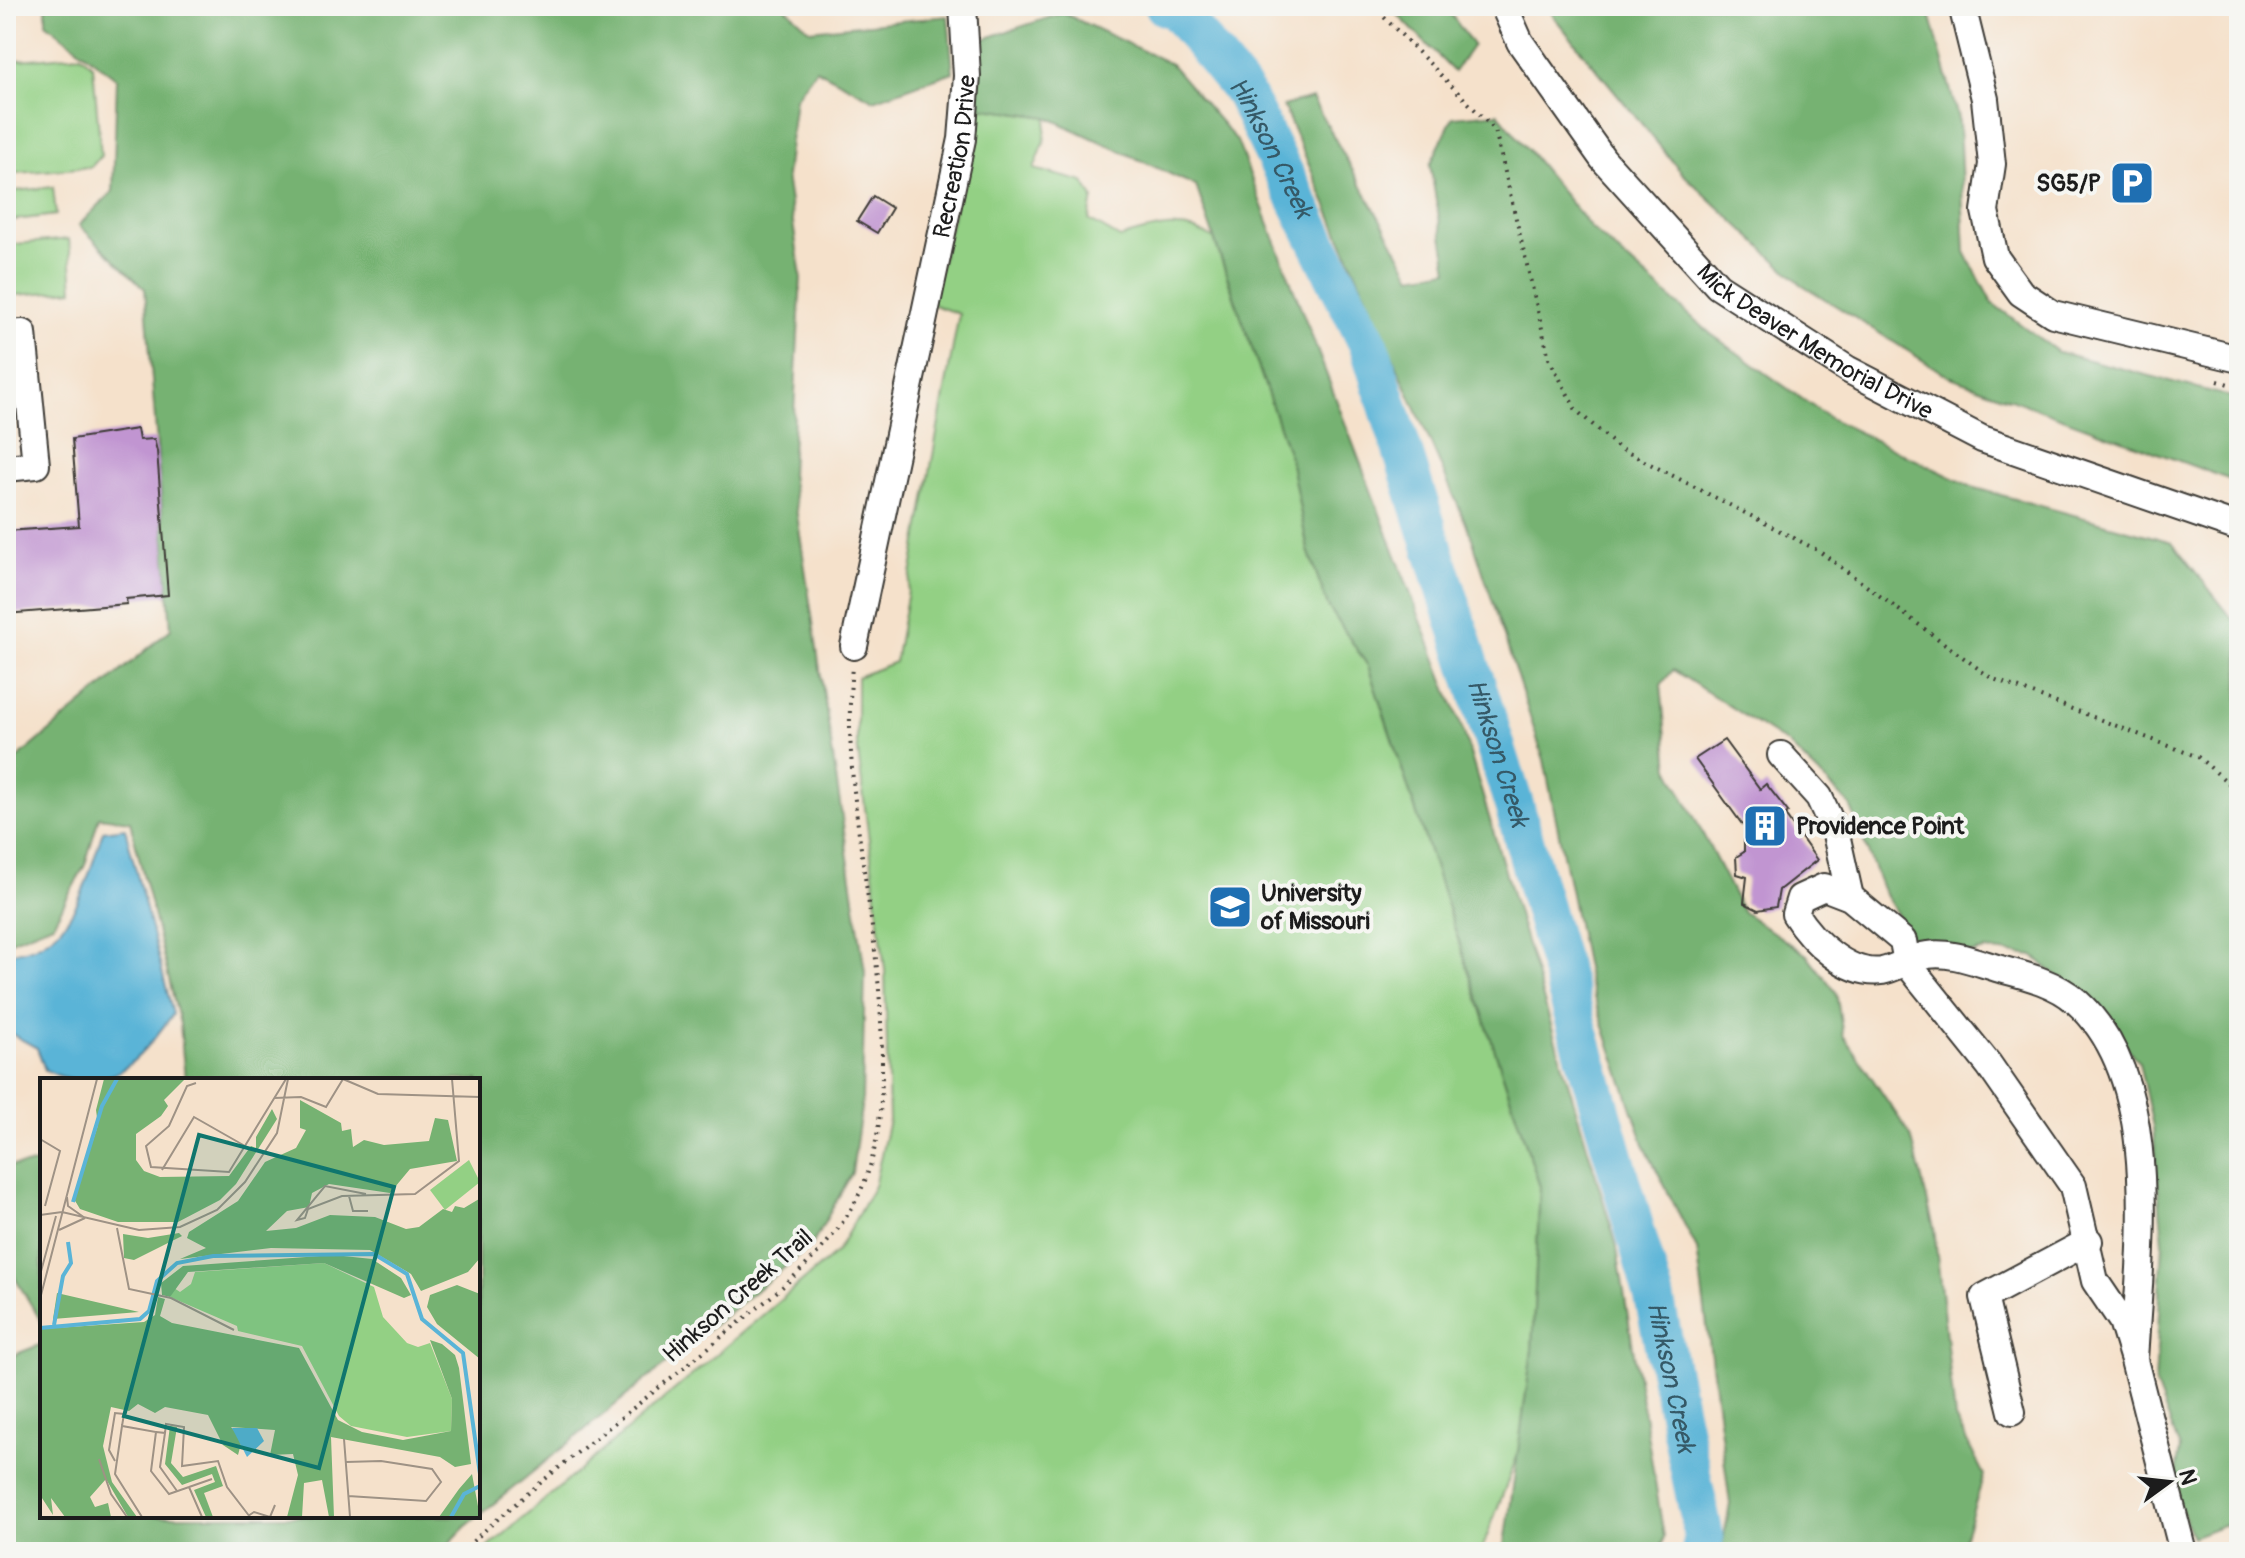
<svg xmlns="http://www.w3.org/2000/svg" width="2245" height="1558" font-family="Pangolin,sans-serif">
  <style>
    .green { fill: #93d084; stroke: #587650; stroke-width: 2 }
    .forest { fill: #76b272; stroke: #496747; stroke-width: 2 }
    .water { fill: #5ab4d7; stroke: #3b687a; stroke-width: 2 }
    .lines { fill: none; stroke-linecap: round; stroke-linejoin: round }
    .river { stroke: #5ab4d7; stroke-width: 40 }
    .building { fill: #c195d1 }
    .minor-casing { stroke: #3d3a36; stroke-width: 30 }
    .path { stroke: #3d3a36; stroke-width: 4; stroke-dasharray: 2 6; stroke-linecap: butt }
    .minor { stroke: #fff; stroke-width: 26 }
    .labels { text-anchor: middle; dominant-baseline: central; stroke-width: 8; stroke-linejoin: round; paint-order: stroke }
    .street-label { font-size: 24px; fill: #1c1c1c; stroke: #f6f6f2 }
    .poi-label { font-size: 24px; font-weight: bold; fill: #1c1c1c; stroke: #f6f6f2; text-anchor: start }
    .water-label { font-size: 26px; font-style: italic; fill: #355967; stroke: #f6f6f2 }
    .inset-river { fill: none; stroke: #5ab4d7; stroke-width: 4 }
    .inset-road { fill: none; stroke: #9e9285; stroke-width: 2 }
    .view { fill: #0f766e; fill-opacity: 0.15; stroke: #0f766e; stroke-width: 4 }
    .inset-edge { fill: none; stroke: #1c1c1c; stroke-width: 4 }
  </style>
  <rect width="100%" height="100%" fill="#f6f6f2"/>
  <filter id="ink" filterUnits="userSpaceOnUse"><feTurbulence type="fractalNoise" baseFrequency=".0125" numOctaves="2"/><feDisplacementMap in="SourceGraphic" scale="16" xChannelSelector="R" yChannelSelector="G"/><feConvolveMatrix kernelMatrix="1 2 1 2 8 2 1 2 1" color-interpolation-filters="sRGB"/></filter>
  <filter id="wash" filterUnits="userSpaceOnUse"><feTurbulence type="fractalNoise" baseFrequency=".006" numOctaves="4" result="noise"/><feDisplacementMap in="SourceGraphic" scale="32" xChannelSelector="R" yChannelSelector="G"/><feGaussianBlur stdDeviation="1.8" result="paint"/><feColorMatrix in="noise" values="0 0 0 0 0 0 0 0 0 0 0 0 0 0 0 0 0 1.4 0 .05"/><feComposite in="paint" operator="in"/></filter>
  <g filter="url(#wash)">
    <rect width="100%" height="100%" fill="#f5e1cb"/>
    <path class="green" d="M81 55 93 66 101 156 91 167 6 174V61Z
      M979 107 1047 117 1044 143 1034 169 1084 182 1093 198 1089 220 1120 238C1153 228 1184 218 1214 239L1290 458 1308 550 1328 606 1368 666 1540 1187 1532 1350 1518 1454 1481 1552H483L837 1252 874 1186 889 1120 885 970 857 743V677L895 662 959 314 931 304Z
      M53 187 56 215 6 221V192Z
      M69 239 73 290 6 296V245Z"/>
    <path class="forest" d="M46 6H784L810 30 948 16 953 72 874 100 816 69 795 98 786 176 801 276 791 474 865 972 862 1101 852 1173 812 1245 465 1527 441 1552H6V1358L42 1344V1516H478V1080H185L180 1024 130 821 99 817 85 865 53 924 6 943V768L171 629 145 289 79 225 113 191 117 79 46 23Z
      M1389 6H1445L1473 45 1454 72Z
      M1549 6H1928L1959 122 1965 252 1992 303 2058 352 2239 399V483L1948 376 1801 284 1682 173 1553 16Z
      M1063 13 1171 64 1237 141 1464 733 1616 1243 1664 1537 1660 1552H1504L1532 1350 1540 1187 1368 666 1328 606 1308 550 1290 458 1196 186 1047 117 979 107 974 42Z
      M1312 98 1412 276 1448 270 1430 165 1453 117 1498 113 1591 228 1711 334 1829 418 1972 487 2172 542 2239 627V1540L2226 1524 2192 1537 2173 1490 2180 1449 2155 1383 2163 1242 2153 1127 2139 1063 2094 1006 2033 956 1985 950 1927 964 1882 889 1850 805 1788 744 1673 670 1661 685 1669 768 1743 912 1807 955 1836 992 1843 1035 1911 1136 1934 1228 1955 1418 1984 1475 1960 1552H1721L1730 1504 1697 1249 1645 1147 1589 983 1544 760 1471 535 1283 106Z
      M15 366 19 418 6 419V367Z
      M42 1164V1323L9 1268 6 1166Z"/>
    <path class="water" d="M125 828 173 1014C137 1062 109 1100 45 1070L37 1048 6 1031V953C74 949 85 884 103 831Z"/>
    <g class="lines">
      <path class="river" id="s1" d="M1165 6 1176 10 1244 93 1369 345 1514 805 1654 1297 1704 1537 1701 1552"/>
    </g>
    <g id="blocks">
      <path class="building" d="M873 196 892 208 877 233 857 221Z
        M137 429 139 440 154 439 157 451 168 595 126 599 127 604 6 614V531L79 526 72 439Z
        M1724 740 1760 789 1766 784 1788 812 1785 815 1817 860 1779 890 1776 907 1758 910 1744 903 1747 877 1737 874 1736 857 1744 852V827L1695 759Z"/>
    </g>
  </g>
  <g filter="url(#ink)">
    <use href="#blocks" fill-opacity="0" stroke="#3d3a36" stroke-width="2"/>
    <g class="lines">
      <g class="minor-casing">
        <g id="minor">
          <path id="s2" d="M1504 6 1520 42 1603 159 1718 286 1847 369 1982 439 2239 528"/>
          <path d="M1962 6 1985 99 1992 164 1985 211 1995 257 2021 293 2053 314 2239 359"/>
          <path d="M6 334 23 333 36 465 6 468"/>
          <path id="s3" d="M854 646 962 139 967 76 963 6"/>
          <path d="M1781 755 1819 797 1836 834 1850 897"/>
          <path d="M2134 1360C2140 1253 2165 1080 2076 1001 2057 984 2028 976 2004 970 1981 964 1952 951 1928 955 1912 957 1898 968 1882 971 1848 976 1811 940 1795 914L1800 898 1824 887 1850 897 1903 941 1907 963 1989 1065 2073 1186 2095 1281 2122 1321 2134 1360 2183 1552"/>
          <path d="M2012 1412 1984 1297 2089 1241"/>
        </g>
      </g>
      <path class="path" d="M1373 6 1495 130 1549 358 1576 410 1619 448 1819 551 1991 678 2198 757 2239 792
        M2218 381 2239 387
        M461 1552C539 1480 626 1415 708 1348 764 1301 836 1253 864 1183 884 1134 883 1074 881 1022 876 904 841 786 852 667"/>
      <use href="#minor" class="minor"/>
    </g>
  </g>
  <defs>
    <g id="parking-square" transform="scale(2.3)"><rect x="-9" y="-9" width="18" height="18" rx="4" fill="#1f6fb2" stroke="#f6f6f2"/><path d="M-3.5-5.5H1a3.5 3.5 0 0 1 0 7H-1V5.5H-3.5ZM-1-3.4V-.6H.8a1.4 1.4 0 0 0 0-2.8Z" fill="#fff"/></g>
    <g id="building-square" transform="scale(2.3)"><rect x="-9" y="-9" width="18" height="18" rx="4" fill="#1f6fb2" stroke="#f6f6f2"/><path d="M-4-6H4V6H1V3H-1V6H-4ZM-2.5-4.3h1.7v1.8h-1.7ZM.8-4.3h1.7v1.8H.8ZM-2.5-1h1.7V.8h-1.7ZM.8-1h1.7V.8H.8Z" fill="#fff"/></g>
    <g id="university-square" transform="scale(2.3)"><rect x="-9" y="-9" width="18" height="18" rx="4" fill="#1f6fb2" stroke="#f6f6f2"/><path d="M0-5L7-2L0 1L-7-2ZM-4 1L0 2.5L4 1V4Q0 6-4 4Z" fill="#fff"/></g>
  </defs>
  <g fill-rule="evenodd">
    <use href="#parking-square" x="2132" y="183"/>
    <use href="#building-square" x="1765" y="826"/>
    <use href="#university-square" x="1230" y="907"/>
  </g>
  <g class="labels">
    <g class="street-label">
      <text stroke="none"><textPath href="#s3" startOffset="500">Recreation Drive</textPath></text>
      <text stroke="none"><textPath href="#s2" startOffset="466">Mick Deaver Memorial Drive</textPath></text>
      <text transform="translate(738 1296) rotate(-41)">Hinkson Creek Trail</text>
    </g>
    <g class="poi-label">
      <text x="2101" y="183" text-anchor="end">SG5/P</text>
      <text x="1796" y="826">Providence Point</text>
      <text x="1261" y="893">University<tspan x="1261" dy="28">of Missouri</tspan></text>
    </g>
    <g class="water-label">
      <text stroke="none"><textPath href="#s1" startOffset="180">Hinkson Creek</textPath></text>
      <text stroke="none"><textPath href="#s1" startOffset="828">Hinkson Creek</textPath></text>
      <text stroke="none"><textPath href="#s1" startOffset="1476">Hinkson Creek</textPath></text>
    </g>
  </g>
  <g transform="translate(40 1078)">
    <rect width="440" height="440" fill="#f5e1cb"/>
    <path d="M429 82 440 104 405 132 390 112ZM284 185 334 209 343 239 367 265 378 269 390 265 412 321 411 353 367 359 311 348 299 338 262 268 198 253 197 248 130 219 134 210 140 214 151 206 155 194Z" fill="#93d084"/>
    <path d="M64 1H145L124 22 128 28 121 38 96 56V82L104 93 120 99 189 98 211 68 216 70V59L232 31 237 41 196 106 180 122 138 144H78L40 131 34 121 58 47 56 32ZM260 22 301 45 302 53 311 51 313 69 324 62 344 67 389 63 395 40 408 42 417 83 370 91 350 115 289 106 272 115 269 129 247 133 226 153 256 150 290 137 335 139 366 151 379 149 403 131 412 134 415 128 424 130 439 121 440 180 428 194 381 213 371 196 330 172 231 170 140 181 166 170 147 160 149 154 198 123 225 84 256 70 266 52 260 50ZM139 155 142 158 94 182 84 180 83 156 108 160ZM294 177 332 181 361 200 371 217 364 220 284 185 148 194 130 219 122 217 121 205 143 188ZM417 207 440 216V281L397 246 387 229 390 217ZM17 215 99 234 13 241ZM118 219 125 221 120 238 132 245 259 270 298 342 322 354 363 362 411 353 412 321 390 262 402 266 415 277 419 290 431 386 415 389 400 379 291 359 294 439H289L282 402 264 405 262 439H247L258 397 253 376 230 377 235 352 191 349 202 362 198 377 183 367 168 337 125 329 115 335 98 326 89 333 71 329 63 368 72 404 97 439H88L66 401 50 419 55 429 68 425 71 439H25L11 420 13 437 0 417V251L104 244 115 237ZM130 348 137 349 131 385 143 399 176 388 183 408 164 415 173 439H166L154 412 175 404 172 396 142 407 125 386ZM432 396 440 439H399L419 411Z" fill="#76b272"/>
    <path d="M192 350H217L224 363 207 379Z" fill="#5ab4d7"/>
    <path class="inset-river" d="M33 124 62 28 77 1M14 247 23 198 31 185 28 164M0 250 100 241 109 233 117 203 137 185 173 178 334 176 367 196 382 241 423 275 440 396M411 439 424 416 440 408"/>
    <path class="inset-road" d="M303 1 338 16 440 19M156 5 147 8 129 48 106 68 111 89 189 94 246 1M234 20 261 19 286 29 303 1M0 61 20 73 5 128M122 92 154 39 205 68M326 116 285 108 257 142 265 140 268 131 302 118 375 116 419 83 412 1M309 118 313 133H328M27 119 28 128 45 140M0 137 22 134 99 152 140 149 177 132 205 104 237 55 248 1M77 150 89 211 131 220 194 252M19 152 45 140M0 197 16 138M0 221 57 1M116 354 125 355 120 389 137 413M125 355 126 346 144 349 142 388 178 383 187 409 210 439M304 361 310 439M59 381 71 416 87 439M75 383 69 372 75 335 84 336 82 348M306 384 341 383 392 391 401 404 386 423 308 418M149 409 172 401M208 438 214 434 230 439 235 427M102 439 75 396 82 348 116 354 111 393 129 416 149 409 162 439"/>
    <path class="view" d="M159 57 354 109 279 390 84 338Z"/>
    <rect width="440" height="440" class="inset-edge"/>
  </g>
  <rect width="2245" height="1558" fill="none" stroke="#f6f6f2" stroke-width="32"/>
  <g transform="translate(2169 1482) rotate(75)" stroke="#f6f6f2" stroke-width="6" paint-order="stroke">
  <path d="M0-6L14 30L0 20L-14 30Z" fill="#1c1c1c"/>
  <text y="-12" font-size="22" font-weight="bold" text-anchor="middle" fill="#1c1c1c">N</text>
  </g>
</svg>
